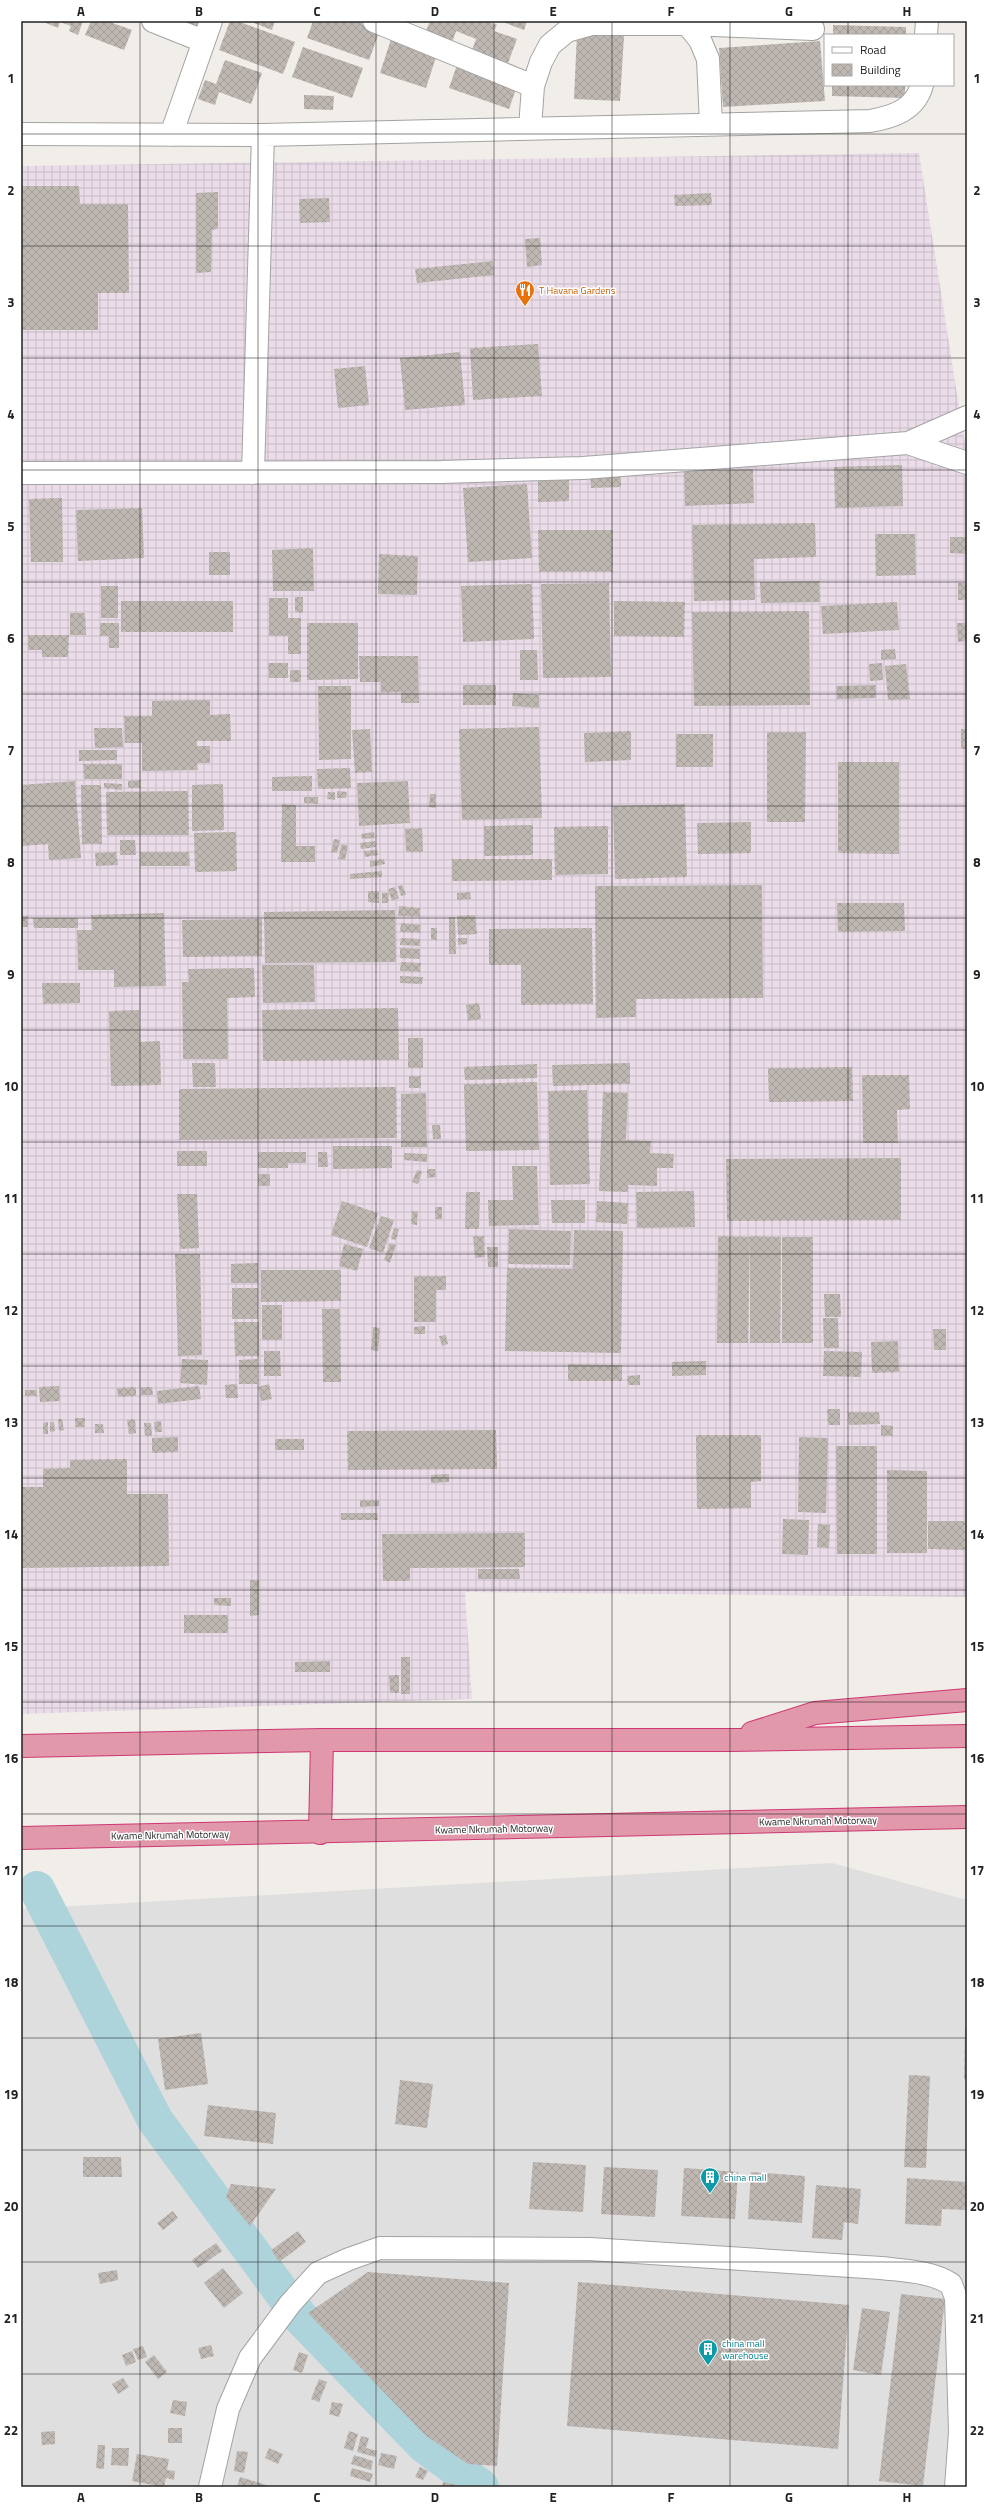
<svg xmlns="http://www.w3.org/2000/svg" width="988" height="2508" font-family="'Titillium Web',sans-serif">
  <style>
    .residential { fill: #e0dfdf }
    .industrial { fill: url(#industrial-grid) }
    .lines { fill: none; stroke-linecap: round; stroke-linejoin: round }
    .river { stroke: #add3db; stroke-width: 36 }
    .building { fill: url(#building-cross-hatch) }
    .street-casing { stroke: #a3a3a3; stroke-width: 24 }
    .highway-casing { stroke: #ce3773; stroke-width: 24 }
    .street { stroke: #fff; stroke-width: 22 }
    .highway { stroke: #e198aa; stroke-width: 22 }
    .grid { fill: none; stroke: #222; stroke-width: 1; stroke-opacity: 0.55 }
    .labels { text-anchor: middle; dominant-baseline: central; stroke-width: 3; stroke-linejoin: round; paint-order: stroke }
    .food-label { font-size: 10px; fill: #c56008; stroke: #fff; text-anchor: start }
    .street-label { font-size: 10px; fill: #222; stroke: #fff }
    .culture-label { font-size: 10px; fill: #0d838f; stroke: #fff; text-anchor: start }
    .neatline { fill: none; stroke: #222; stroke-width: 1.5 }
    .grid-label { font-size: 13px; text-anchor: middle; font-weight: bold; fill: #222 }
  </style>
  <defs>
    <pattern id="industrial-grid" width="8" height="8" patternUnits="userSpaceOnUse"><rect width="8" height="8" fill="#eadce8"/><path d="M0 4h8M4 0v8" fill="none" stroke="#c8bcc7"/></pattern>
    <pattern id="building-cross-hatch" width="8" height="8" patternUnits="userSpaceOnUse"><rect width="8" height="8" fill="#beb7b2"/><path d="M0 0l8 8M0 8l8-8" fill="none" stroke="#a39d99"/></pattern>
  </defs>
  <rect width="100%" height="100%" fill="#f1eee9"/>
  <path class="residential" d="M832 1863 967 1900V2487H21V1909Z"/>
  <path class="industrial" d="M919 153 967 457V1597L465 1592 472 1699 21 1714V166Z"/>
  <g class="lines">
    <path class="river" d="M37 1889 155 2120 300 2317 424 2445 481 2487"/>
  </g>
  <path class="building" d="M41 21H83L78 35 69 31 71 26 60 22 58 28Z
    M91 21H107L132 30 124 50 85 35Z
    M179 21H200L197 28Z
    M230 21H237L295 42 283 74 219 50Z
    M249 21H275L272 30Z
    M313 21H355L380 30 369 60 307 38Z
    M430 21H486L497 25 494 31 517 39 508 63 472 50 476 39 456 31 452 43 425 34Z
    M500 21H527L524 30Z
    M833 25 906 27V35H833Z
    M577 33 624 36 620 101 574 99Z
    M392 36 438 51 426 88 380 73Z
    M820 41 825 101 723 107 719 48Z
    M303 47 363 68 352 98 292 77Z
    M225 60 262 73 251 104 219 92 215 105 198 99 205 80 216 84Z
    M457 65 517 86 509 109 449 88Z
    M832 85H905V98L832 96Z
    M304 95 334 96 333 110 304 109Z
    M21 186H79L80 204H128L129 293H98V330H21Z
    M218 192V229L212 230 211 272 196 273V193Z
    M711 193 712 205 675 206 674 195Z
    M329 198 330 222 300 223 299 199Z
    M540 238 542 265 527 267 525 239Z
    M493 261 494 275 417 283 415 269Z
    M538 344 542 396 473 400 470 348Z
    M460 352 465 405 405 410 400 358Z
    M365 366 369 405 338 408 334 369Z
    M902 465 903 506 835 508 834 467Z
    M753 469 754 503 685 506 684 471Z
    M621 475V487L591 488 590 476Z
    M538 478H569V501L538 502Z
    M527 484 532 558 468 562 463 488Z
    M62 498 63 562H31L29 499Z
    M142 508 144 558 78 561 76 510Z
    M815 523 816 557 754 559 755 600 694 601 692 525Z
    M538 530H613V572H539Z
    M875 534H915L916 575 876 576Z
    M950 537H967V554L950 553Z
    M313 548 314 591H273L272 550Z
    M209 552H230V575H209Z
    M379 554 418 556 417 595 378 594Z
    M819 581 820 602 761 603 760 582Z
    M609 583 611 677 543 678 541 584Z
    M958 583H967V600H958Z
    M532 584 534 639 463 642 461 586Z
    M101 586H118V618H101Z
    M295 597H303V613L295 612Z
    M269 598H288V618H301V654H288V636H269Z
    M121 601H233V632H121Z
    M614 601 685 602 684 637 614 636Z
    M897 602 899 630 823 634 821 606Z
    M809 611 810 705 694 706 692 612Z
    M70 613H85L86 635H70Z
    M100 623H119V648H109V636H100Z
    M307 623H358V679L307 680Z
    M957 623H967V641L958 642Z
    M28 635H69L68 657H42V650H28Z
    M895 649 896 659 881 660V650Z
    M520 650H537L538 680H520Z
    M359 656H418L419 703H401V692L381 693V682H360Z
    M268 663H288V678H269Z
    M882 663 883 680 870 681 869 664Z
    M906 664 910 699 888 700 885 666Z
    M290 670H301V682H290Z
    M463 685H496V705H463Z
    M876 685V698L837 699 836 686Z
    M318 686H351V759L319 760Z
    M513 693 539 695V708L512 706Z
    M210 700V715L230 714 231 741H197V746H210V763H197L198 770 142 771V743H125L124 716H152V701Z
    M539 727 542 818 462 820 459 729Z
    M94 728H122L123 747 95 748Z
    M370 729 372 772 355 773 352 730Z
    M961 729H967V749H961Z
    M631 731V760L585 762 584 733Z
    M767 732H806L805 822H767Z
    M676 734H713V767H676Z
    M79 750H117V760L79 761Z
    M838 762H899V854L838 853Z
    M83 764H122V779H84Z
    M350 768 351 788 318 789 317 769Z
    M312 776V791H272V777Z
    M141 780V788H128V781Z
    M75 781 81 858 49 860 48 844 22 846 21 785Z
    M408 781 410 823 359 826 357 783Z
    M104 783 122 784V790L104 788Z
    M223 784 224 830 192 831V785Z
    M81 785H101L102 844H82Z
    M188 791 189 835H107L106 792Z
    M337 791 347 792 346 798H337Z
    M328 792H335V800L327 799Z
    M430 794H436V808L429 807Z
    M304 797H318V804L304 803Z
    M282 804 296 805V846H315V862H281Z
    M685 804 687 877 615 879 613 806Z
    M751 822V853L698 854 697 823Z
    M533 825V855L484 856V826Z
    M608 826V874L555 875 554 827Z
    M422 828 423 852H406L405 829Z
    M236 832 237 871 195 872 194 833Z
    M374 832 375 838 362 839 361 834Z
    M334 839 340 840 337 853 331 852Z
    M120 840H135L136 855H120Z
    M375 841 376 847 361 849 360 843Z
    M342 844 348 846 345 860 338 859Z
    M377 850 378 855 365 857 364 851Z
    M116 852 118 865 96 866 95 853Z
    M140 852H189L190 866H140Z
    M384 859 385 864 370 867V861Z
    M452 859H552V880L452 881Z
    M382 871V877L350 879V874Z
    M402 885 406 895 401 896 398 886Z
    M762 885 763 998 636 999V1017L596 1018 595 886Z
    M395 887 399 898 392 901 388 889Z
    M368 891H379V903L368 902Z
    M470 892 471 899 457 900V893Z
    M382 893H389L388 903H382Z
    M837 903H904L905 931 838 932Z
    M399 906 420 908V917L398 916Z
    M395 910 396 962 265 963 264 912Z
    M164 913 166 986 114 987V970H78L77 930H92L91 915Z
    M475 915 477 934 458 935 457 916Z
    M21 916H28V927H21Z
    M449 917H455L456 954H449Z
    M33 918H78V928H34Z
    M262 919V956L183 957 182 920Z
    M401 923 421 925 420 933 400 932Z
    M431 928H437V940H431Z
    M592 928 593 1004 521 1005V965H489V929Z
    M401 938 420 939V946L400 945Z
    M458 938H467V944L458 945Z
    M400 948 420 949V959L400 958Z
    M401 962 421 963 420 972 400 971Z
    M262 965H314L315 1002 263 1003Z
    M254 968 255 997 227 998 228 1059H183L182 982H189L188 969Z
    M400 976 423 977 422 984 400 983Z
    M42 983H80V1003L43 1004Z
    M479 1003 481 1019 468 1021 466 1005Z
    M398 1008 399 1060 263 1061 262 1010Z
    M139 1010 140 1042 160 1041 161 1085 111 1086 109 1011Z
    M408 1038H423V1068H408Z
    M192 1063H215L216 1087H193Z
    M630 1063V1084L553 1086 552 1065Z
    M537 1064V1078L465 1080 464 1067Z
    M852 1067 853 1101 769 1102 768 1068Z
    M862 1075H909L910 1109 897 1110 898 1143H863Z
    M409 1076H421V1088H409Z
    M537 1082 539 1150 466 1151 464 1084Z
    M396 1087 397 1138 179 1140V1089Z
    M587 1090 590 1184 550 1185 548 1091Z
    M603 1092 628 1093 626 1140 651 1141 650 1153 674 1154 673 1168H657V1186L628 1185V1192L599 1191Z
    M426 1093 427 1147H401V1094Z
    M432 1125H440L441 1139H433Z
    M333 1146H392V1168L333 1169Z
    M177 1151H207V1166H177Z
    M258 1152H306V1163H288V1168H258Z
    M318 1152H327L328 1167H318Z
    M404 1153 427 1154V1162L404 1160Z
    M901 1158V1220L727 1221 726 1159Z
    M512 1166H537L539 1225 489 1226 488 1200H513Z
    M427 1169H435L436 1177 427 1178Z
    M417 1170 422 1172 418 1184 412 1182Z
    M258 1174H270V1186H258Z
    M694 1191 695 1227 637 1228 636 1192Z
    M466 1192H480L479 1229H465Z
    M177 1194H197L199 1248 180 1249Z
    M551 1200H585V1223H552Z
    M342 1201 378 1213 367 1247 331 1235Z
    M597 1201 628 1203 627 1224 596 1222Z
    M435 1207H442V1219H435Z
    M412 1211H418L417 1225 411 1224Z
    M381 1216 394 1220 383 1253 369 1248Z
    M394 1228 399 1229 396 1240 391 1239Z
    M509 1229 571 1231 570 1265 508 1264Z
    M574 1230 623 1231 621 1353 505 1351 507 1268 573 1269Z
    M473 1236H484L485 1257 475 1258Z
    M718 1236 750 1237 748 1343H717Z
    M750 1236 781 1237 780 1343H750Z
    M782 1237H813V1343H782Z
    M390 1243 396 1245 390 1263 384 1260Z
    M344 1244 363 1249 357 1271 339 1266Z
    M487 1247H498V1267H488Z
    M175 1254H200L202 1355 178 1356Z
    M258 1263V1283H231V1264Z
    M261 1270H341V1301L261 1302Z
    M414 1276H446V1290H436V1322H414Z
    M232 1288H258V1319H232Z
    M824 1294H840L841 1317H825Z
    M262 1305H282V1340H262Z
    M322 1309H340L341 1382H323Z
    M823 1318H838L839 1348H824Z
    M234 1322H259V1356H235Z
    M425 1326V1334H414V1327Z
    M373 1327 380 1328 378 1351 371 1350Z
    M933 1329H946V1350H934Z
    M446 1335 448 1344 442 1346 439 1336Z
    M898 1341 899 1372 872 1373 871 1342Z
    M264 1351H280L281 1376H264Z
    M824 1351 862 1352 861 1377 823 1376Z
    M182 1359 208 1360 207 1385 180 1383Z
    M257 1359V1384H239V1360Z
    M706 1361V1375L672 1376V1362Z
    M568 1364 622 1365V1381H568Z
    M640 1375V1385H628L627 1376Z
    M237 1384 238 1398H226L225 1385Z
    M269 1384 272 1399 261 1401 258 1387Z
    M59 1386 60 1401 40 1402 39 1387Z
    M199 1386 201 1399 158 1404 157 1391Z
    M136 1387V1396L118 1397 117 1388Z
    M141 1387H152L153 1395H141Z
    M25 1390H37V1396H25Z
    M827 1409H840V1425H828Z
    M848 1412H879L880 1424 849 1425Z
    M75 1418H85V1427H75Z
    M58 1419H62L64 1430 59 1431Z
    M135 1419 136 1433 129 1434 127 1420Z
    M161 1421 162 1432H155L154 1422Z
    M48 1422V1434H43V1423Z
    M50 1422H54L55 1431 50 1432Z
    M144 1423H151L152 1436H145Z
    M95 1424H103L104 1433H95Z
    M881 1425 893 1426V1436H881Z
    M496 1430 497 1469 348 1470 347 1431Z
    M696 1435H761V1481L751 1482V1508L697 1509Z
    M178 1437V1452L152 1453V1438Z
    M799 1437 828 1438 826 1513 798 1512Z
    M275 1439H304V1450H275Z
    M836 1446H877V1554H837Z
    M127 1459V1494H168L169 1566 21 1568V1487H43V1469L70 1468V1460Z
    M887 1470 927 1471V1553H887Z
    M449 1474V1482L431 1483V1475Z
    M360 1500H379V1506L360 1507Z
    M341 1513H377L378 1520H341Z
    M783 1519 809 1520 808 1555 782 1554Z
    M928 1521H965V1550L928 1549Z
    M818 1524 830 1525 829 1548 817 1547Z
    M525 1533V1567L410 1568V1581H383L382 1534Z
    M478 1569H519L520 1579H478Z
    M250 1580H259V1615L250 1616Z
    M214 1598H231V1606L214 1605Z
    M184 1615H228V1633H184Z
    M401 1657H410V1694H401Z
    M330 1661V1672H295V1662Z
    M389 1675H399V1693H390Z
    M965 2028H967V2080L964 2079Z
    M201 2033 208 2084 165 2090 158 2039Z
    M909 2075 930 2076 926 2168 904 2167Z
    M400 2080 433 2084 427 2128 395 2124Z
    M208 2105 276 2113 273 2144 204 2136Z
    M83 2157H121L122 2177H83Z
    M533 2162 586 2165 583 2212 529 2209Z
    M604 2167 658 2170 655 2217 601 2214Z
    M684 2168 738 2172 735 2219 681 2216Z
    M751 2172 805 2176 802 2223 748 2219Z
    M907 2178 967 2182V2210L942 2209 941 2226 905 2224Z
    M231 2184 276 2189 250 2226 226 2197Z
    M816 2185 861 2189 858 2224 844 2222 842 2240 812 2238Z
    M173 2211 178 2218 163 2230 157 2223Z
    M298 2231 306 2242 279 2262 271 2250Z
    M216 2243 222 2251 198 2268 192 2260Z
    M223 2268 243 2293 224 2308 204 2283Z
    M117 2270 118 2280 100 2284 98 2273Z
    M368 2272 509 2283 497 2466 468 2464 425 2435 308 2313Z
    M578 2282 849 2305 838 2449 567 2426Z
    M901 2294 945 2299 923 2486 879 2481Z
    M862 2308 890 2312 881 2375 853 2370Z
    M211 2345 214 2356 201 2359 198 2348Z
    M143 2346 147 2357 138 2360 133 2349Z
    M132 2351 136 2362 126 2366 122 2355Z
    M299 2352 308 2355 302 2373 293 2370Z
    M154 2355 167 2372 158 2379 145 2362Z
    M123 2378 129 2387 118 2394 112 2384Z
    M319 2379 327 2382 319 2402 311 2399Z
    M173 2400 187 2402 185 2416 170 2413Z
    M332 2402 343 2404 339 2417 329 2414Z
    M168 2428H182V2443H168Z
    M55 2431V2444L42 2445 41 2432Z
    M349 2431 358 2434 353 2451 344 2448Z
    M361 2436 369 2438 366 2448 377 2451 375 2457 357 2452Z
    M98 2445H105L104 2469 96 2468Z
    M112 2448H129L128 2466 111 2465Z
    M269 2448 283 2454 278 2464 265 2458Z
    M237 2451 248 2452 244 2473 234 2471Z
    M381 2453 397 2456 394 2469 378 2465Z
    M137 2454 169 2459 167 2470 175 2471 174 2480 166 2478 164 2487 132 2481Z
    M354 2455 373 2461 371 2470 351 2464Z
    M420 2467 428 2471 423 2480 415 2477Z
    M352 2468 373 2474 370 2482 350 2476Z
    M240 2477 273 2487H237Z
    M443 2482 461 2486V2487H442Z"/>
  <g class="lines">
    <g class="street-casing">
      <path id="street" d="M153 21 203 41
        M374 21 533 86
        M687 24 700 40 708 59 711 124
        M926 35 927 21
        M530 128 533 86 541 62 550 45 567 31 592 24H687L813 29
        M21 134 263 135 870 121C893 117 915 110 922 85
        M171 135 211 21
        M908 443 967 463
        M21 473 441 472 583 468 908 443 967 417
        M253 473 263 135
        M210 2487 228 2409 250 2358 290 2304 318 2273 349 2259 380 2248 590 2249 881 2268C906 2271 930 2271 951 2284L956 2298 960 2432 956 2487"/>
    </g>
    <g class="highway-casing">
      <path id="highway" d="M752 1733 815 1713 967 1700
        M21 1746 322 1740H729L967 1736
        M320 1833 322 1740
        M21 1838 967 1817"/>
    </g>
    <use href="#street" class="street"/>
    <use href="#highway" class="highway"/>
  </g>
  <path class="grid" d="M140 21V2487M258 21V2487M376 21V2487M494 21V2487M612 21V2487M730 21V2487M848 21V35M848 85V2487M21 134H967M21 246H967M21 358H967M21 470H967M21 582H967M21 694H967M21 806H967M21 918H967M21 1030H967M21 1142H967M21 1254H967M21 1366H967M21 1478H967M21 1590H967M21 1702H967M21 1814H967M21 1926H967M21 2038H967M21 2150H967M21 2262H967M21 2374H967"/>
  <defs>
    <g id="restaurant-pin" transform="scale(1)"><path d="M0 17L-7.5 6A9.5 9.5 0 1 1 7.5 6Z" fill="#e8710a" stroke="#fff"/><path d="M-5-6h1v4h1v-4h1v4h1v-4h1v5L-1.5 .5V6h-2V.5L-5-1ZM5-6V6H3V1.5H1.5Q1.5-4 5-6Z" fill="#fff"/></g>
    <g id="building-pin" transform="scale(1)"><path d="M0 17L-7.5 6A9.5 9.5 0 1 1 7.5 6Z" fill="#0f9aa8" stroke="#fff"/><path d="M-4-6H4V6H1V3H-1V6H-4ZM-2.5-4.3h1.7v1.8h-1.7ZM.8-4.3h1.7v1.8H.8ZM-2.5-1h1.7V.8h-1.7ZM.8-1h1.7V.8H.8Z" fill="#fff"/></g>
  </defs>
  <g fill-rule="evenodd">
    <use href="#restaurant-pin" x="525" y="290"/>
    <use href="#building-pin" x="710" y="2177"/>
    <use href="#building-pin" x="708" y="2349"/>
  </g>
  <g class="labels">
    <g class="food-label">
      <text x="539" y="290">T Havana Gardens</text>
    </g>
    <g class="street-label">
      <text transform="translate(818 1821) rotate(-1)">Kwame Nkrumah Motorway</text>
      <text transform="translate(494 1829) rotate(-1)">Kwame Nkrumah Motorway</text>
      <text transform="translate(170 1835) rotate(-1)">Kwame Nkrumah Motorway</text>
    </g>
    <g class="culture-label">
      <text x="724" y="2177">china mall</text>
      <text x="722" y="2343">china mall<tspan x="722" dy="12">warehouse</tspan></text>
    </g>
  </g>
  <rect width="988" height="2508" fill="none" stroke="#ffffff" stroke-width="44"/>
  <rect x="824" y="34" width="130" height="52" fill="#ffffff" stroke="#a7a7a7"/>
  <rect x="832" y="47" width="20" height="6" fill="#ffffff" stroke="#a7a7a7"/>
  <text x="860" y="54" font-size="12" fill="#222222">Road</text>
  <rect x="832" y="64" width="20" height="12" fill="url(#building-cross-hatch)" stroke="#a7a7a7"/>
  <text x="860" y="74" font-size="12" fill="#222222">Building</text>
  <rect x="22" y="22" width="944" height="2464" class="neatline"/>
  <g class="grid-label">
    <text x="81" y="16">A</text>
    <text x="199" y="16">B</text>
    <text x="317" y="16">C</text>
    <text x="435" y="16">D</text>
    <text x="553" y="16">E</text>
    <text x="671" y="16">F</text>
    <text x="789" y="16">G</text>
    <text x="907" y="16">H</text>
    <text x="11" y="83">1</text>
    <text x="977" y="83">1</text>
    <text x="11" y="195">2</text>
    <text x="977" y="195">2</text>
    <text x="11" y="307">3</text>
    <text x="977" y="307">3</text>
    <text x="11" y="419">4</text>
    <text x="977" y="419">4</text>
    <text x="11" y="531">5</text>
    <text x="977" y="531">5</text>
    <text x="11" y="643">6</text>
    <text x="977" y="643">6</text>
    <text x="11" y="755">7</text>
    <text x="977" y="755">7</text>
    <text x="11" y="867">8</text>
    <text x="977" y="867">8</text>
    <text x="11" y="979">9</text>
    <text x="977" y="979">9</text>
    <text x="11" y="1091">10</text>
    <text x="977" y="1091">10</text>
    <text x="11" y="1203">11</text>
    <text x="977" y="1203">11</text>
    <text x="11" y="1315">12</text>
    <text x="977" y="1315">12</text>
    <text x="11" y="1427">13</text>
    <text x="977" y="1427">13</text>
    <text x="11" y="1539">14</text>
    <text x="977" y="1539">14</text>
    <text x="11" y="1651">15</text>
    <text x="977" y="1651">15</text>
    <text x="11" y="1763">16</text>
    <text x="977" y="1763">16</text>
    <text x="11" y="1875">17</text>
    <text x="977" y="1875">17</text>
    <text x="11" y="1987">18</text>
    <text x="977" y="1987">18</text>
    <text x="11" y="2099">19</text>
    <text x="977" y="2099">19</text>
    <text x="11" y="2211">20</text>
    <text x="977" y="2211">20</text>
    <text x="11" y="2323">21</text>
    <text x="977" y="2323">21</text>
    <text x="11" y="2435">22</text>
    <text x="977" y="2435">22</text>
    <text x="81" y="2502">A</text>
    <text x="199" y="2502">B</text>
    <text x="317" y="2502">C</text>
    <text x="435" y="2502">D</text>
    <text x="553" y="2502">E</text>
    <text x="671" y="2502">F</text>
    <text x="789" y="2502">G</text>
    <text x="907" y="2502">H</text>
  </g>
</svg>
